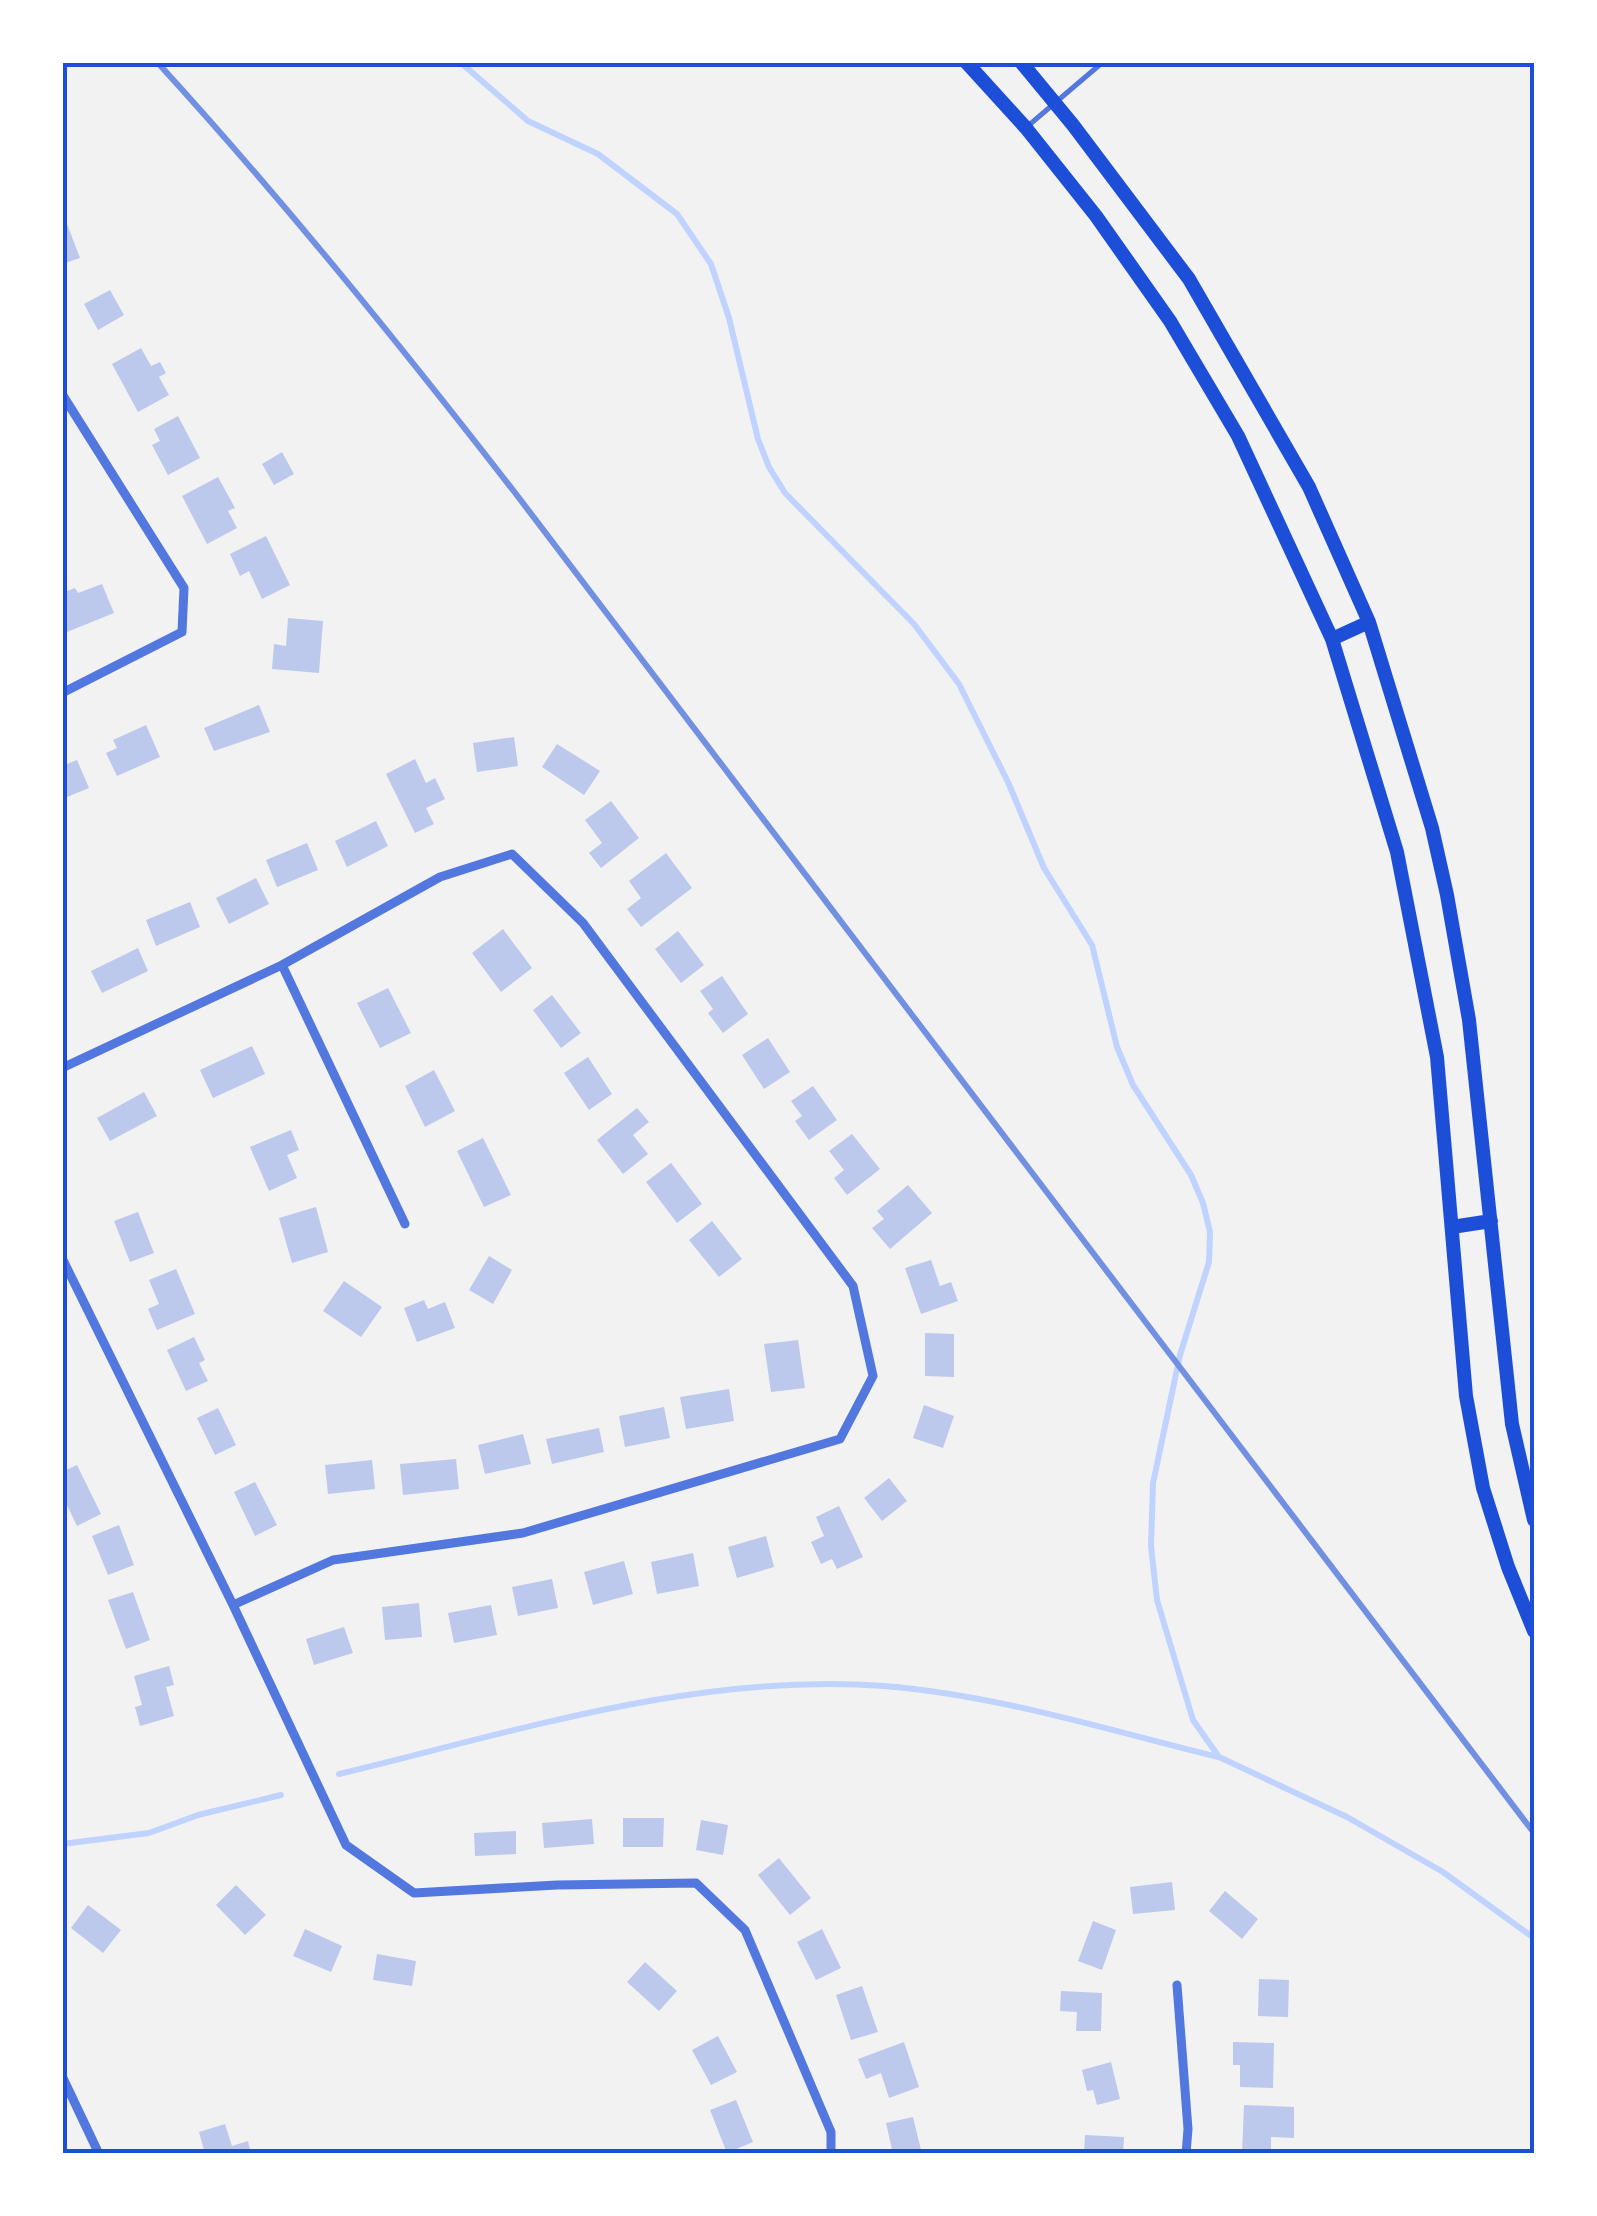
<svg xmlns="http://www.w3.org/2000/svg" width="1597" height="2216" font-family="Signika,sans-serif">
  <style>
    .lines { fill: none; stroke-linecap: round; stroke-linejoin: round }
    .stream { stroke: #bfd3fe; stroke-width: 6 }
    .building { fill: #bdc9ec }
    .service { stroke: #5277de; stroke-width: 5 }
    .minor { stroke: #5277de; stroke-width: 9 }
    .primary { stroke: #1d4ed8; stroke-width: 14 }
    .rail { stroke: #7290e2; stroke-width: 6 }
    .neatline { fill: none; stroke: #1d4ed8; stroke-width: 4 }
  </style>
  <rect width="100%" height="100%" fill="#f2f2f2"/>
  <g class="lines">
    <path class="stream" d="M460 62 528 121 598 154 677 214 711 264 729 318 758 439 769 467 785 493 914 624 959 684 1008 782 1044 868 1092 945 1117 1047 1133 1085 1191 1175 1203 1203 1210 1232 1209 1262 1180 1355 1153 1483 1151 1546 1157 1600 1193 1720 1219 1757 1347 1817 1443 1872 1534 1938
      M339 1774C517 1731 699 1672 884 1686 997 1695 1108 1730 1218 1757
      M62 1844 149 1833 198 1815 281 1795"/>
  </g>
  <path class="building" d="M67 224 80 258 62 264V225Z
    M110 290 124 315 98 330 84 304Z
    M141 348 151 366 160 362 166 373 159 377 169 395 138 412 112 364Z
    M178 416 200 458 168 475 152 445 160 441 154 429Z
    M282 452 294 474 274 485 262 464Z
    M218 477 235 508 228 511 237 528 207 544 182 496Z
    M266 536 290 585 262 599 249 571 240 576 230 554Z
    M102 584 114 613 62 634V593L75 588 78 593Z
    M288 618 323 621 319 673 272 669 274 644 286 646Z
    M259 705 270 732 214 751 204 728Z
    M146 725 160 757 117 776 106 753 117 748 113 740Z
    M514 737 518 766 477 772 473 743Z
    M557 744 600 771 584 795 542 767Z
    M415 759 426 783 435 778 445 799 426 808 434 824 415 833 386 774Z
    M77 760 89 788 62 799V766Z
    M611 801 639 838 601 868 589 853 602 843 585 820Z
    M376 821 388 846 347 867 335 841Z
    M307 843 318 870 277 887 266 860Z
    M666 853 692 888 641 927 627 909 641 898 629 881Z
    M256 878 269 904 229 924 216 898Z
    M190 902 200 927 156 946 146 920Z
    M503 929 532 968 501 992 472 953Z
    M678 931 704 965 681 983 655 949Z
    M138 948 148 971 102 993 91 971Z
    M722 976 748 1014 723 1033 708 1013 713 1009 700 991Z
    M388 988 411 1033 380 1048 357 1003Z
    M552 995 581 1033 561 1048 533 1010Z
    M768 1038 790 1072 764 1089 742 1055Z
    M252 1046 265 1074 213 1098 200 1070Z
    M588 1057 612 1094 589 1110 564 1073Z
    M434 1070 455 1111 425 1127 405 1086Z
    M813 1086 837 1120 809 1140 795 1121 802 1116 791 1101Z
    M144 1092 157 1116 110 1141 97 1118Z
    M637 1108 649 1122 633 1135 648 1154 623 1174 597 1140Z
    M291 1130 299 1150 287 1155 297 1178 269 1191 250 1147Z
    M852 1134 880 1169 847 1195 834 1178 844 1170 829 1151Z
    M483 1138 511 1195 484 1207 457 1151Z
    M671 1163 702 1204 677 1223 646 1182Z
    M908 1185 932 1213 890 1249 872 1228 884 1219 877 1211Z
    M316 1207 328 1252 292 1263 279 1218Z
    M138 1212 154 1253 130 1262 114 1221Z
    M712 1221 742 1259 719 1277 689 1240Z
    M489 1256 512 1270 493 1304 469 1290Z
    M931 1260 940 1286 951 1282 958 1301 921 1314 905 1268Z
    M176 1269 195 1314 157 1330 148 1309 159 1304 149 1280Z
    M344 1281 382 1307 361 1337 323 1311Z
    M424 1300 428 1309 445 1302 455 1328 417 1342 404 1308Z
    M925 1333 954 1334V1377L925 1376Z
    M194 1337 205 1360 199 1363 208 1381 186 1391 167 1350Z
    M798 1340 805 1388 771 1392 764 1344Z
    M729 1389 734 1421 686 1429 680 1397Z
    M924 1405 954 1416 943 1448 913 1438Z
    M664 1407 670 1438 625 1447 619 1416Z
    M218 1408 236 1445 215 1455 197 1418Z
    M599 1428 604 1452 552 1464 546 1439Z
    M523 1434 531 1464 485 1474 478 1445Z
    M456 1459 459 1489 403 1495 400 1464Z
    M372 1460 375 1489 328 1494 325 1465Z
    M77 1465 101 1514 77 1526 62 1495V1472Z
    M889 1478 907 1501 882 1521 864 1498Z
    M255 1482 277 1525 255 1536 234 1492Z
    M839 1506 863 1557 837 1569 832 1559 821 1564 811 1542 824 1536 816 1517Z
    M119 1525 134 1565 108 1575 92 1536Z
    M766 1536 774 1567 737 1578 728 1547Z
    M693 1553 699 1586 657 1594 651 1562Z
    M624 1561 633 1594 593 1605 584 1572Z
    M552 1579 558 1608 518 1616 512 1587Z
    M133 1592 150 1640 126 1649 108 1600Z
    M419 1603 422 1637 385 1640 382 1607Z
    M491 1605 497 1635 454 1643 448 1613Z
    M344 1627 353 1653 314 1665 306 1639Z
    M169 1666 174 1685 166 1687 174 1716 140 1726 135 1707 142 1705 134 1676Z
    M623 1818H664L663 1847H623Z
    M592 1819 594 1844 544 1848 542 1823Z
    M701 1820 728 1825 723 1855 696 1850Z
    M516 1831V1854L475 1856 474 1833Z
    M779 1858 811 1898 790 1915 758 1875Z
    M1172 1882 1175 1910 1133 1914 1130 1887Z
    M236 1885 266 1915 245 1935 216 1905Z
    M1225 1891 1258 1919 1242 1939 1209 1911Z
    M88 1905 121 1930 103 1953 71 1928Z
    M1093 1921 1116 1930 1102 1970 1078 1961Z
    M305 1929 342 1946 331 1972 293 1956Z
    M822 1929 841 1968 816 1980 797 1942Z
    M377 1954 416 1961 412 1986 373 1980Z
    M645 1962 677 1991 659 2011 627 1982Z
    M1259 1979 1289 1980 1288 2017 1258 2016Z
    M862 1986 878 2032 851 2040 836 1995Z
    M1061 1991 1102 1993 1101 2031H1076L1077 2012 1060 2011Z
    M718 2036 737 2072 711 2085 692 2050Z
    M904 2042 919 2087 889 2098 881 2073 866 2079 858 2059Z
    M1233 2042 1274 2043 1273 2088 1240 2087V2065H1233Z
    M1111 2062 1120 2099 1097 2105 1093 2090 1087 2091 1082 2070Z
    M736 2100 753 2142 727 2153 710 2110Z
    M1244 2105 1294 2107V2138L1271 2137V2154H1242Z
    M913 2117 922 2154H893L886 2123Z
    M225 2124 232 2146 248 2141 251 2154H205L199 2132Z
    M1085 2135 1124 2137 1123 2154H1084Z"/>
  <g class="lines">
    <path class="service" d="M1029 125 1103 62"/>
    <path class="minor" d="M62 394 184 588 182 632 62 693
      M282 965 405 1224
      M62 1068 282 965 440 877 512 854 583 923 853 1286 873 1376 840 1439 523 1533 333 1560 233 1605
      M62 1258 233 1605 346 1845 414 1893 557 1885 696 1883 745 1930 831 2132V2154
      M1177 1985 1188 2129 1186 2154
      M62 2076 99 2154"/>
    <path class="primary" d="M966 62 1026 128 1096 216 1170 321 1238 436 1332 639 1397 852 1437 1057 1466 1396 1483 1488 1508 1567 1534 1631
      M1021 62 1073 125 1189 279 1309 487 1369 622 1432 828 1447 895 1469 1020 1512 1424 1534 1520
      M1332 639 1369 622
      M1452 1227 1491 1221"/>
    <path class="rail" d="M157 62C284 201 401 346 516 494L1534 1833"/>
  </g>
  <rect width="1597" height="2216" fill="none" stroke="#ffffff" stroke-width="130"/>
  <rect x="65" y="65" width="1467" height="2086" class="neatline"/>
</svg>
